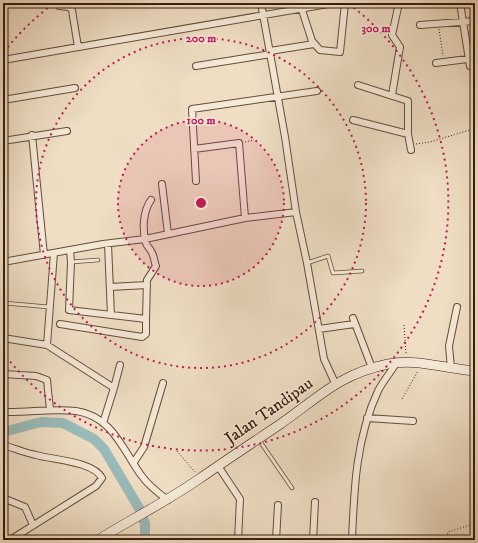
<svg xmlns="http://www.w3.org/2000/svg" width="478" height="543" font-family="'IM FELL DW Pica',serif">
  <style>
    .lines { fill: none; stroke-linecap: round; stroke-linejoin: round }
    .river { stroke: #9abbb9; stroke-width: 10 }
    .lane-casing { stroke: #664c39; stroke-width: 4.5 }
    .street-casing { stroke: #664c39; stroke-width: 8 }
    .secondary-casing { stroke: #391c0b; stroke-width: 10 }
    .path { stroke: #391c0b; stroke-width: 1; stroke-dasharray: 1 2; stroke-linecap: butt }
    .lane { stroke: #f5ead9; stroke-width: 3 }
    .street { stroke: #f5ead9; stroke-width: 6 }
    .secondary { stroke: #f5ead9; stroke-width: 9 }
    .ring { fill: none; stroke: #c2185b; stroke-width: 2; stroke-dasharray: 2 4 }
    .labels { text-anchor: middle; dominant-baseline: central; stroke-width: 3; stroke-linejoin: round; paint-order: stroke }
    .street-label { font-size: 17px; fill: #391c0b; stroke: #f5ead9 }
    .centre { fill: #c2185b; stroke: #f5ead9; stroke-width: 2 }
    .ring-label { font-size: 12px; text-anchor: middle; font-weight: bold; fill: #c2185b; stroke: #f5ead9; stroke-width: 3; stroke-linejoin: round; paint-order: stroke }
  </style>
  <rect width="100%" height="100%" fill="#efdec4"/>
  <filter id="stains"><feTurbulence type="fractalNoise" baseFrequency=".005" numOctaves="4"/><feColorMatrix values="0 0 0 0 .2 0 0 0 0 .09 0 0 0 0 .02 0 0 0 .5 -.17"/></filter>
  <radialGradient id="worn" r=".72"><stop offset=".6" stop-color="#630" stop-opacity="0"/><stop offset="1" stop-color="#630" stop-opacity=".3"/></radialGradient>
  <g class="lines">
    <path class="river" d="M3 432 41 422 63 423 94 439 104 449 139 508 145 524V540"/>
    <g class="lane-casing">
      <path id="lane" d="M71 262 98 260
        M307 263 328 256 333 273 362 271
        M4 303 49 307
        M259 440 292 488"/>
    </g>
    <g class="street-casing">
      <path id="street" d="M261 3 285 137 296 212 307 263 324 359 335 383
        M460 3 470 66
        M59 6 69 7 72 10 78 47
        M301 7 312 41 320 50 340 52 345 3
        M420 25 475 21
        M270 51 314 44
        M3 60 334 3
        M436 63 475 58
        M196 66 271 54
        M392 95 400 47 392 35 399 3
        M3 100 75 88
        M353 120 408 134V101L358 85
        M408 134 411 150
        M32 135 44 255
        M3 141 67 131
        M194 149 239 143 245 218
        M196 181 192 109 317 91
        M162 184 168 234
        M108 244 111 315
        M70 250 71 262 69 310 146 319 147 280 156 266C154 261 154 255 151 251 150 248 147 247 146 243 142 230 143 211 151 200
        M3 262 103 244 145 239 245 218 296 212
        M110 287 147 285
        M353 318 372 368
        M60 324 142 337 146 334V319
        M319 329 354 324
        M3 338 47 345 114 388 103 423
        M47 345 54 253
        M451 368 449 346 457 307
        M3 374 36 376 47 380 50 410
        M114 388 120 365
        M3 412C27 413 52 408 76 411 112 416 123 450 141 475 148 485 158 493 168 500
        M367 418 413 421
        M3 445C14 448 25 453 36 455 53 460 93 461 102 478L96 486 10 540
        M134 462 144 447 163 383
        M218 466 240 499 238 540
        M3 498 25 507 33 525
        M227 540 238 539
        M276 540 278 505
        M313 540 315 502
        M352 540C354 489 356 438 378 391 383 381 391 372 397 362"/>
    </g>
    <g class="secondary-casing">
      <path id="secondary" d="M98 540C131 519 166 502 199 479 225 461 252 443 279 425 318 398 339 374 388 364 417 358 446 369 475 371"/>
    </g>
    <path class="path" d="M439 29 443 56
      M245 142 254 140
      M416 144 430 142 473 129 475 125
      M404 325 406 355
      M402 399 418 371
      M177 451 195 472
      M446 540 448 532 470 525"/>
    <use href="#lane" class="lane"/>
    <use href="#street" class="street"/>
    <use href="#secondary" class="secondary"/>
  </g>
  <circle cx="201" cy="203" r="83" fill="#c2185b" fill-opacity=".12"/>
  <g class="ring">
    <circle cx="201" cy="203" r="83"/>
    <circle cx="201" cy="203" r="165"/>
    <path d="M4 52A248 248 0 0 1 53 4M349 4A248 248 0 1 1 4 354"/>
  </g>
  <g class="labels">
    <g class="street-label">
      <text transform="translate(269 411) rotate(-35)">Jalan Tandipau</text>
    </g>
  </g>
  <circle cx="201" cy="203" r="6" class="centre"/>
  <g class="ring-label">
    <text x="376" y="32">300 m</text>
    <text x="201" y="42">200 m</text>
    <text x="201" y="124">100 m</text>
  </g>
  <rect width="478" height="543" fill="none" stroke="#efdec4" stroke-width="16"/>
  <rect x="4" y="4" width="470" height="535" fill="none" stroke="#391c0b" stroke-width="2"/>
  <rect x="8" y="8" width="462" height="527" fill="none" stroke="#391c0b"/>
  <rect width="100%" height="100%" filter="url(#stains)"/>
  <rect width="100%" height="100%" fill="url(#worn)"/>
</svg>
